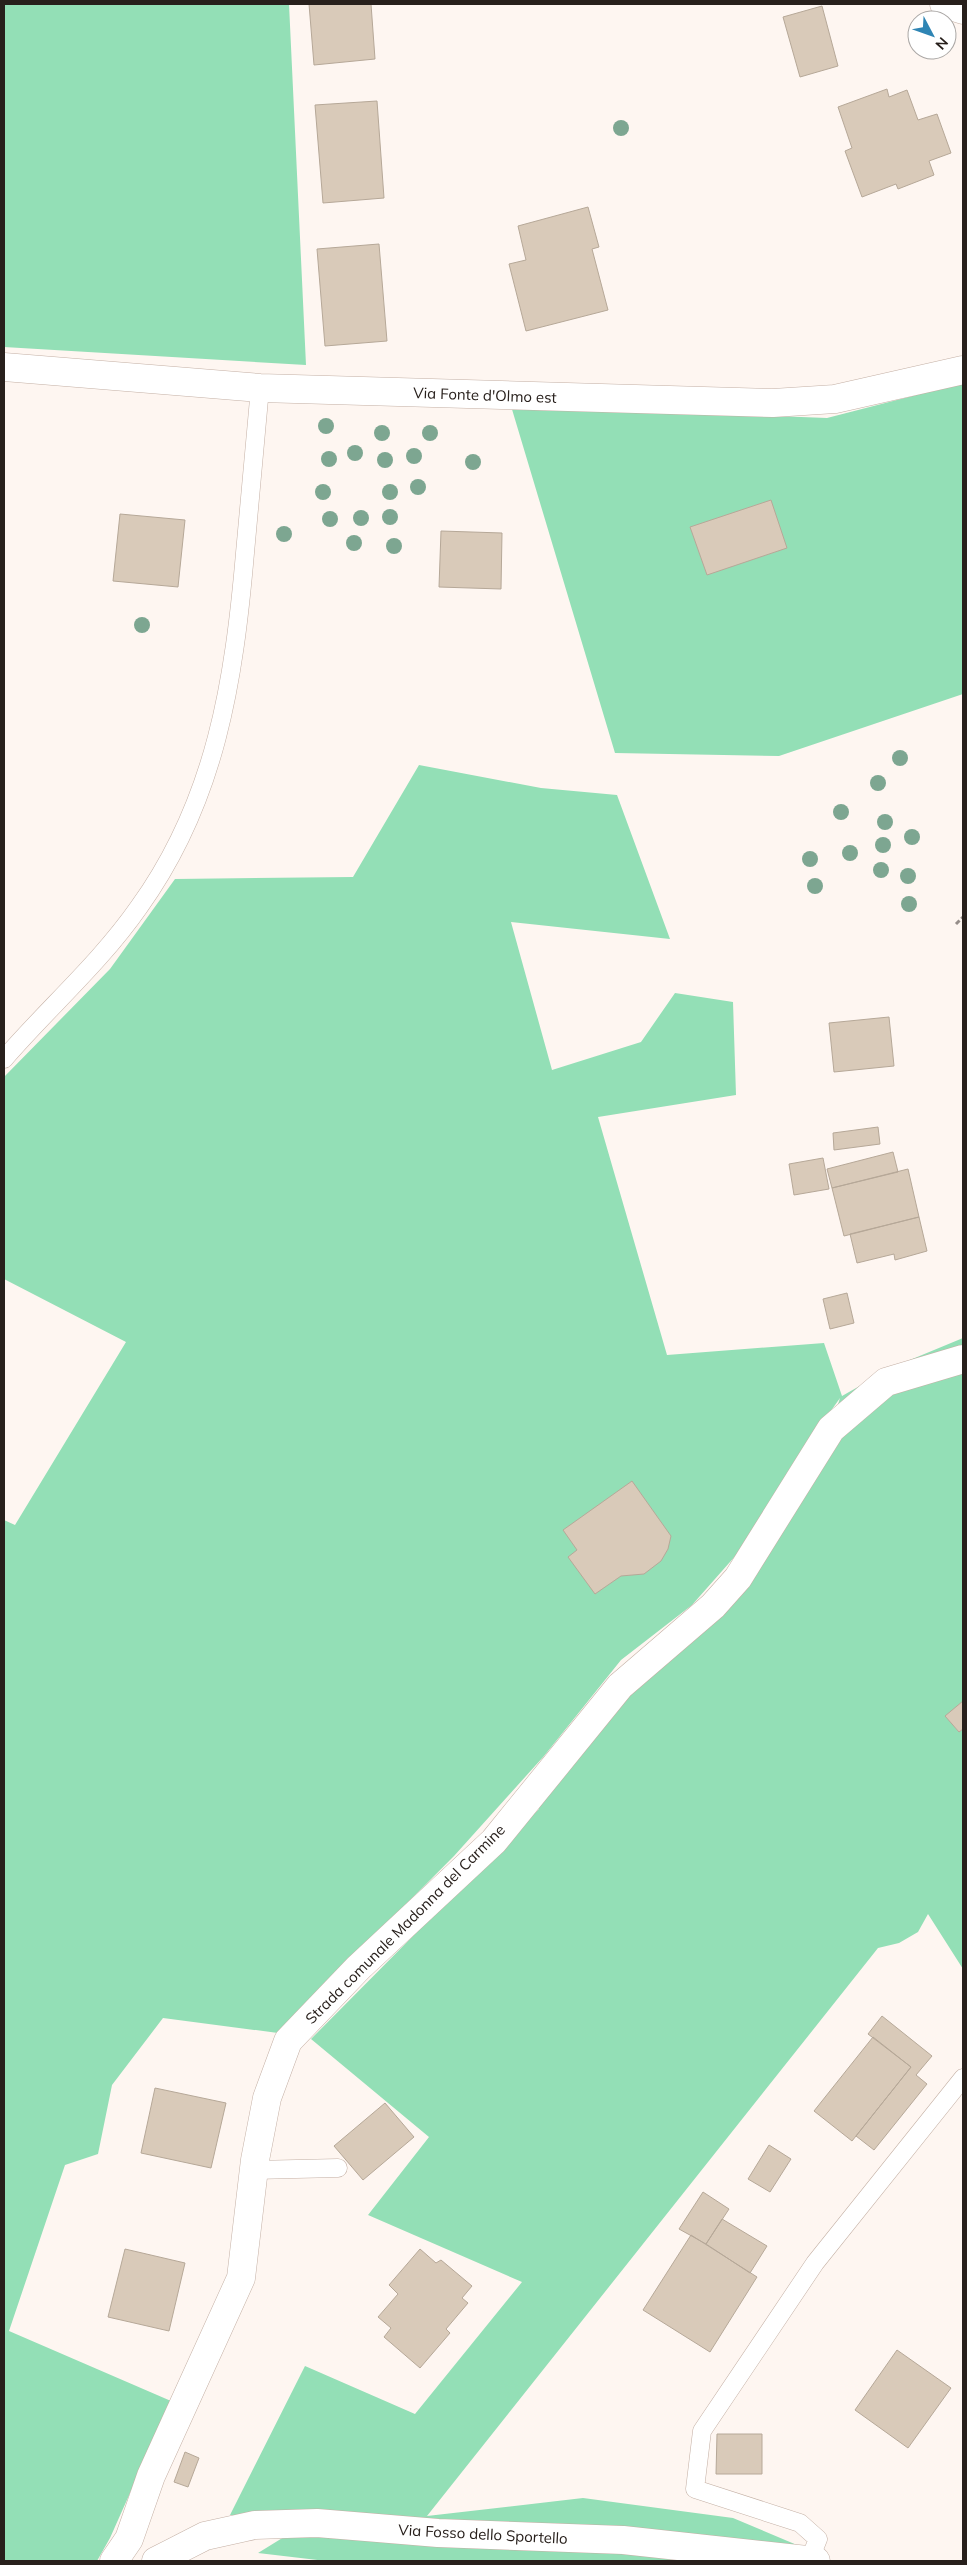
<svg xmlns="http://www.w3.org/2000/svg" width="967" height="2565" font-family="Mulish,sans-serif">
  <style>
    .green { fill: #93dfb6 }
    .building { fill: #d9cab9; stroke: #b6a898 }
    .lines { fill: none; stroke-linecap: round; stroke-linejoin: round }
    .service-casing { stroke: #c4b0a5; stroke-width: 19 }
    .minor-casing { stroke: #c4b0a5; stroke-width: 29 }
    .path { stroke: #958d89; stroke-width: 3; stroke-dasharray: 5 2.5; stroke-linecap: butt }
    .service { stroke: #fff; stroke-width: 18 }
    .minor { stroke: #fff; stroke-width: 28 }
    .tree { fill: #7da691 }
    .labels { text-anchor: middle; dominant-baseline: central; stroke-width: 5; stroke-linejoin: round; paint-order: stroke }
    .street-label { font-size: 15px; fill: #28201c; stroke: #fff }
  </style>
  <rect width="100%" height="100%" fill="#fef6f1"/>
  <path class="green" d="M4 4H289L306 365 4 347Z
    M963 383V694L779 756 615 753 511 406 827 418Z
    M419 765 541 788 617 795 670 939 511 922 552 1070 641 1042 675 993 733 1002 736 1095 598 1117 667 1355 824 1343 842 1396 893 1367 963 1338V1701L946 1716 959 1732 963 1729V1969L928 1914 918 1932 899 1943 878 1948 427 2516 583 2498 733 2518 797 2545 783 2561H326L258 2553 318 2516 230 2515 305 2366 415 2414 522 2282 368 2215 429 2137 311 2039 539 1809 534 1801 819 1464 840 1398 808 1443 737 1554 692 1605 621 1660 544 1756 454 1856 278 2033 163 2018 112 2085 98 2154 65 2165 9 2331 171 2401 110 2538 97 2561H4V1520L15 1525 126 1342 4 1279V1077L110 969 175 879 353 877Z"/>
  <path class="building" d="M309 4H371L375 59 314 65Z
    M822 6 838 66 800 77 783 17Z
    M887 89 889 97 907 90 918 120 937 114 951 153 929 161 934 175 898 189 896 184 862 197 845 151 852 148 838 107Z
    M377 101 384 198 323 203 315 105Z
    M588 207 599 247 592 249 608 310 526 331 509 264 526 260 518 226Z
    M379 244 387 341 325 346 317 249Z
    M771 500 787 548 707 575 690 527Z
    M120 514 185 520 178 587 113 581Z
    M441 531 502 533 501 589 439 587Z
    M889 1017 894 1066 834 1072 829 1023Z
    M878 1127 880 1144 834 1150 833 1133Z
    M893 1152 898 1172 832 1188 827 1169Z
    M823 1158 829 1189 794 1195 789 1164Z
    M908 1169 919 1217 844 1236 832 1188Z
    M919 1217 927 1251 895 1260 894 1254 857 1263 850 1234Z
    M847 1293 854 1323 830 1329 823 1299Z
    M632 1481 671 1536 668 1549 661 1561 644 1574 621 1576 595 1594 568 1557 577 1550 563 1530Z
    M963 1701V1729L959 1732 945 1716Z
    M882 2016 932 2056 916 2075 927 2084 874 2150 856 2136 911 2067 868 2034Z
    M873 2037 911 2067 852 2141 814 2111Z
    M155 2088 226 2103 211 2168 141 2153Z
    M385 2103 414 2137 363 2180 334 2146Z
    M769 2145 791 2159 770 2192 748 2179Z
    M703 2192 729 2209 706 2244 679 2229Z
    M722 2219 767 2246 750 2273 706 2244Z
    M691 2235 757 2277 710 2352 643 2310Z
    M125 2249 185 2263 169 2331 108 2317Z
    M420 2249 436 2263 441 2260 472 2286 462 2298 468 2303 446 2329 450 2333 420 2368 384 2337 391 2328 378 2317 398 2294 389 2285Z
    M897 2350 951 2388 908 2448 855 2410Z
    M717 2434H762V2474H716Z
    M185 2452 199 2458 188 2487 174 2482Z"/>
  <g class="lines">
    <g class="service-casing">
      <path id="service" d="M4 1059C48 1008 100 963 139 907 216 800 234 681 245 553 250 498 255 443 260 388
        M254 2170 338 2168
        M810 2559 818 2539 800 2523 695 2489 702 2431 815 2263 963 2078"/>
    </g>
    <g class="minor-casing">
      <path id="minor" d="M944 4 963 10
        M4 367 260 388 773 403 835 399 963 370
        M114 2561 129 2539 151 2476 241 2278 255 2160 267 2098 288 2041 358 1968 494 1841 620 1686 713 1606 738 1578 831 1429 886 1382 963 1359
        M156 2561 205 2536 255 2525 317 2523 438 2533 623 2540 816 2561"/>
    </g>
    <path class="path" d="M956 924 963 917"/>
    <use href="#service" class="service"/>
    <use href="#minor" class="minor"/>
  </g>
  <g class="tree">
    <circle cx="621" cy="128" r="8"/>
    <circle cx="326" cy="426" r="8"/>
    <circle cx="382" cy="433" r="8"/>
    <circle cx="430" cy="433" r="8"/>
    <circle cx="355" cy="453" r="8"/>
    <circle cx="414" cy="456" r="8"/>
    <circle cx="329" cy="459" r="8"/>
    <circle cx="385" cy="460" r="8"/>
    <circle cx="473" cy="462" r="8"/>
    <circle cx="418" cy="487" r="8"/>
    <circle cx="323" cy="492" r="8"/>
    <circle cx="390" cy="492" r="8"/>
    <circle cx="390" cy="517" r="8"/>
    <circle cx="361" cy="518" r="8"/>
    <circle cx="330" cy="519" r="8"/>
    <circle cx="284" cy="534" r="8"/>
    <circle cx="354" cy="543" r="8"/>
    <circle cx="394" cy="546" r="8"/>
    <circle cx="142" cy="625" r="8"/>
    <circle cx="900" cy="758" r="8"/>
    <circle cx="878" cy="783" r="8"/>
    <circle cx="841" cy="812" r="8"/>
    <circle cx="885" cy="822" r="8"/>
    <circle cx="912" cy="837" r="8"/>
    <circle cx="883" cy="845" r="8"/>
    <circle cx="850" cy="853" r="8"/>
    <circle cx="810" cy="859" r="8"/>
    <circle cx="881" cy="870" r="8"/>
    <circle cx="908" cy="876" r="8"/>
    <circle cx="815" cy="886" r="8"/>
    <circle cx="909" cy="904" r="8"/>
  </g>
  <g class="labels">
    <g class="street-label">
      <text transform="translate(485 395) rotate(2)">Via Fonte d'Olmo est</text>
      <text transform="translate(405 1924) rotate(-45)">Strada comunale Madonna del Carmine</text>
      <text transform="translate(483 2534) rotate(3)">Via Fosso dello Sportello</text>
    </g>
  </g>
  <rect width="967" height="2565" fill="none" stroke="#28201c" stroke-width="10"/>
  <g transform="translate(932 35) rotate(131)"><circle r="24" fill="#ffffff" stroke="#a9a6a4"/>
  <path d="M0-4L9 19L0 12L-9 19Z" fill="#2f85b4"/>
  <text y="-8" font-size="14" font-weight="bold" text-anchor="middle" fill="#28201c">N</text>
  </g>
</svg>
